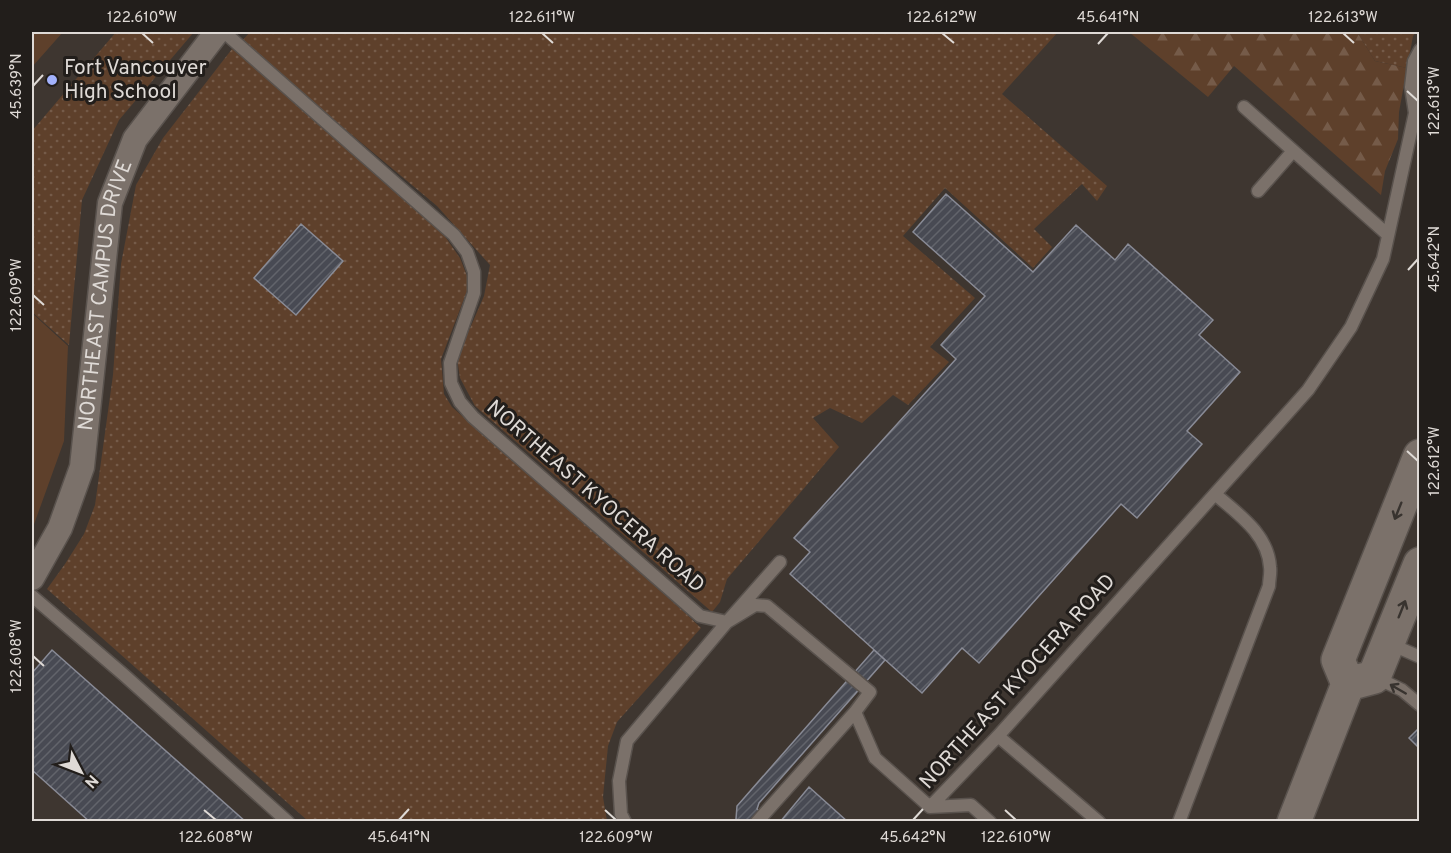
<svg xmlns="http://www.w3.org/2000/svg" width="1451" height="853" font-family="Overpass,sans-serif">
  <style>
    .grass { fill: url(#grass-dots) }
    .forest { fill: url(#forest-firs) }
    .garden { fill: #5e402b }
    .building { fill: url(#building-hatch); stroke: #898b96; stroke-width: 1.5 }
    .lines { fill: none; stroke-linecap: round; stroke-linejoin: round }
    .lane-casing { stroke: #59524d; stroke-width: 15 }
    .street-casing { stroke: #59524d; stroke-width: 27 }
    .secondary-casing { stroke: #59524d; stroke-width: 36 }
    .lane { stroke: #7b716a; stroke-width: 12 }
    .street { stroke: #7b716a; stroke-width: 24 }
    .secondary { stroke: #7b716a; stroke-width: 33 }
    .oneway { stroke: #38332f }
    .ticks { fill: none; stroke: #dfdad6; stroke-width: 2 }
    .poi-dot { fill: #a3b2fc; stroke: #221e1b; stroke-width: 2 }
    .labels { text-anchor: middle; dominant-baseline: central; stroke-width: 6; stroke-linejoin: round; paint-order: stroke }
    .poi-label { font-size: 21px; fill: #dfdad6; stroke: #221e1b; text-anchor: start }
    .street-label { font-size: 21px; fill: #dfdad6; stroke: #221e1b }
    .neatline { fill: none; stroke: #dfdad6; stroke-width: 2 }
    .ticks-label { font-size: 15px; text-anchor: middle; fill: #dfdad6 }
  </style>
  <defs>
    <pattern id="grass-dots" width="8" height="8" patternUnits="userSpaceOnUse" patternTransform="scale(1.5)"><rect width="8" height="8" fill="#5e402b"/><path d="M2 2h.1M6 6h.1" fill="none" stroke="#755b49" stroke-width="1.8" stroke-linecap="round"/></pattern>
    <pattern id="forest-firs" width="22" height="20" patternUnits="userSpaceOnUse" patternTransform="scale(1.5)"><rect width="22" height="20" fill="#5e402b"/><path d="M5 1l3.5 6h-7zM16 11l3.5 6h-7z" fill="#755b49"/></pattern>
    <pattern id="building-hatch" width="6" height="6" patternUnits="userSpaceOnUse" patternTransform="scale(1.5)"><rect width="6" height="6" fill="#484a53"/><path d="M-1 1l2-2M0 6l6-6M5 7l2-2" fill="none" stroke="#62646b"/></pattern>
  </defs>
  <rect width="100%" height="100%" fill="#3e3630"/>
  <path class="grass" d="M116 32H194L119 120 82 200 69 345 32 312V131Z
    M250 32H1058L1002 94 1107 186 1097 201 1082 184 1034 229 1052 247 1033 268 945 188 903 236 975 298 930 347 949 362 908 405 893 395 862 423 830 408 813 418 839 447 727 579 720 602 712 612 475 406 460 378 457 358 484 296 490 265 437 206 241 42Z
    M1357 32H1416L1413 36 1407 68 1375 61Z
    M232 49 244 54 444 235 460 258 467 276V291L441 359 444 394 452 407 683 611 701 628 617 722 608 746 603 797 607 821H308L47 589 65 564 84 534 95 505 113 375 121 264 136 185 163 138Z"/>
  <path class="forest" d="M1129 32H1357L1375 61 1407 68 1399 112 1398 139 1385 171 1381 195 1234 66 1208 97Z"/>
  <path class="garden" d="M32 32H63L32 67Z
    M32 313 68 346 64 441 32 530Z"/>
  <path class="building" d="M946 194 1033 272 1076 225 1115 260 1128 244 1213 320 1199 335 1240 372 1187 431 1202 444 1137 518 1121 504 979 663 962 648 922 693 790 574 810 552 794 538 956 359 941 345 985 296 913 232Z
    M301 224 343 261 296 315 254 278Z
    M52 650 246 822H90L32 770V673Z
    M874 650 885 660 759 803 757 809 771 822H739L736 819 737 806Z
    M1420 727V749L1409 738Z
    M809 787 848 822H780Z"/>
  <g class="lines">
    <g class="lane-casing">
      <path id="lane" d="M224 32 454 235 467 252 474 272V293L450 363 451 383 460 402 473 417 700 616 727 622 755 605 767 606 870 692 855 712 875 758 930 807
        M1244 107 1388 235
        M1258 191 1293 151
        M32 596 124 675 288 822
        M1388 643 1420 657
        M1375 677 1402 690 1420 705
        M998 736 1099 822
        M930 807 998 736 1308 390 1351 327 1383 259 1415 113 1411 87 1414 61 1420 50
        M930 807 971 805 990 822
        M625 822 621 814 619 781 627 741 727 622 780 562
        M757 822 855 712
        M1179 822 1269 586C1269 580 1271 573 1270 567 1268 534 1238 514 1215 494"/>
    </g>
    <g class="street-casing">
      <g id="street">
        <path id="s1" d="M32 578 60 528 82 467 110 203 135 139 217 32"/>
      </g>
    </g>
    <g class="secondary-casing">
      <path id="secondary" d="M1348 684 1374 677 1420 564
        M1294 822 1348 684 1338 660 1420 456"/>
    </g>
    <use href="#lane" class="lane"/>
    <use href="#street" class="street"/>
    <use href="#secondary" class="secondary"/>
  </g>
  <defs><path id="oneway-shaft" d="M-6 0H5M1.5-3L5.5 0L1.5 3" fill="none" stroke-width="1.6" stroke-linecap="round" stroke-linejoin="round" transform="scale(1.5)"/></defs>
  <g class="oneway">
    <use href="#oneway-shaft" transform="translate(1398 511) rotate(112)"/>
    <use href="#oneway-shaft" transform="translate(1402 609) rotate(-68)"/>
    <use href="#oneway-shaft" transform="translate(1398 689) rotate(-150)"/>
  </g>
  <path class="ticks" d="M142 33 153 43M542 33 553 43M942 33 954 43M1343 33 1354 43M1098 44 1108 33M33 86 43 75M1407 91 1418 101M1408 270 1418 259M33 295 44 305M1407 451 1418 461M33 656 44 666M204 810 216 820M605 810 616 820M1005 810 1016 820M399 820 409 809M913 820 923 809"/>
  <circle class="poi-dot" cx="52" cy="80" r="6"/>
  <g class="labels">
    <g class="poi-label">
      <text x="64" y="68">Fort Vancouver<tspan x="64" dy="24">High School</tspan></text>
    </g>
    <g class="street-label">
      <text stroke="none"><textPath href="#s1" startOffset="296">NORTHEAST CAMPUS DRIVE</textPath></text>
      <text transform="translate(595 497) rotate(41)">NORTHEAST KYOCERA ROAD</text>
      <text transform="translate(1018 682) rotate(-48)">NORTHEAST KYOCERA ROAD</text>
    </g>
  </g>
  <rect width="1451" height="853" fill="none" stroke="#221e1b" stroke-width="66"/>
  <g transform="translate(81 772) rotate(132)" stroke="#221e1b" stroke-width="4.5" paint-order="stroke">
  <path d="M0-4.5L10 22L0 15L-10 22Z" fill="#dfdad6"/>
  <text y="-9" font-size="16" font-weight="bold" text-anchor="middle" fill="#dfdad6">N</text>
  </g>
  <rect x="33" y="33" width="1385" height="787" class="neatline"/>
  <g class="ticks-label">
    <text x="142" y="22">122.610°W</text>
    <text x="542" y="22">122.611°W</text>
    <text x="942" y="22">122.612°W</text>
    <text x="1108" y="22">45.641°N</text>
    <text x="1343" y="22">122.613°W</text>
    <text transform="translate(16 86) rotate(-90)" y="5">45.639°N</text>
    <text transform="translate(1434 101) rotate(-90)" y="5">122.613°W</text>
    <text transform="translate(1434 259) rotate(-90)" y="5">45.642°N</text>
    <text transform="translate(16 295) rotate(-90)" y="5">122.609°W</text>
    <text transform="translate(1434 461) rotate(-90)" y="5">122.612°W</text>
    <text transform="translate(16 656) rotate(-90)" y="5">122.608°W</text>
    <text x="216" y="842">122.608°W</text>
    <text x="399" y="842">45.641°N</text>
    <text x="616" y="842">122.609°W</text>
    <text x="913" y="842">45.642°N</text>
    <text x="1016" y="842">122.610°W</text>
  </g>
</svg>
